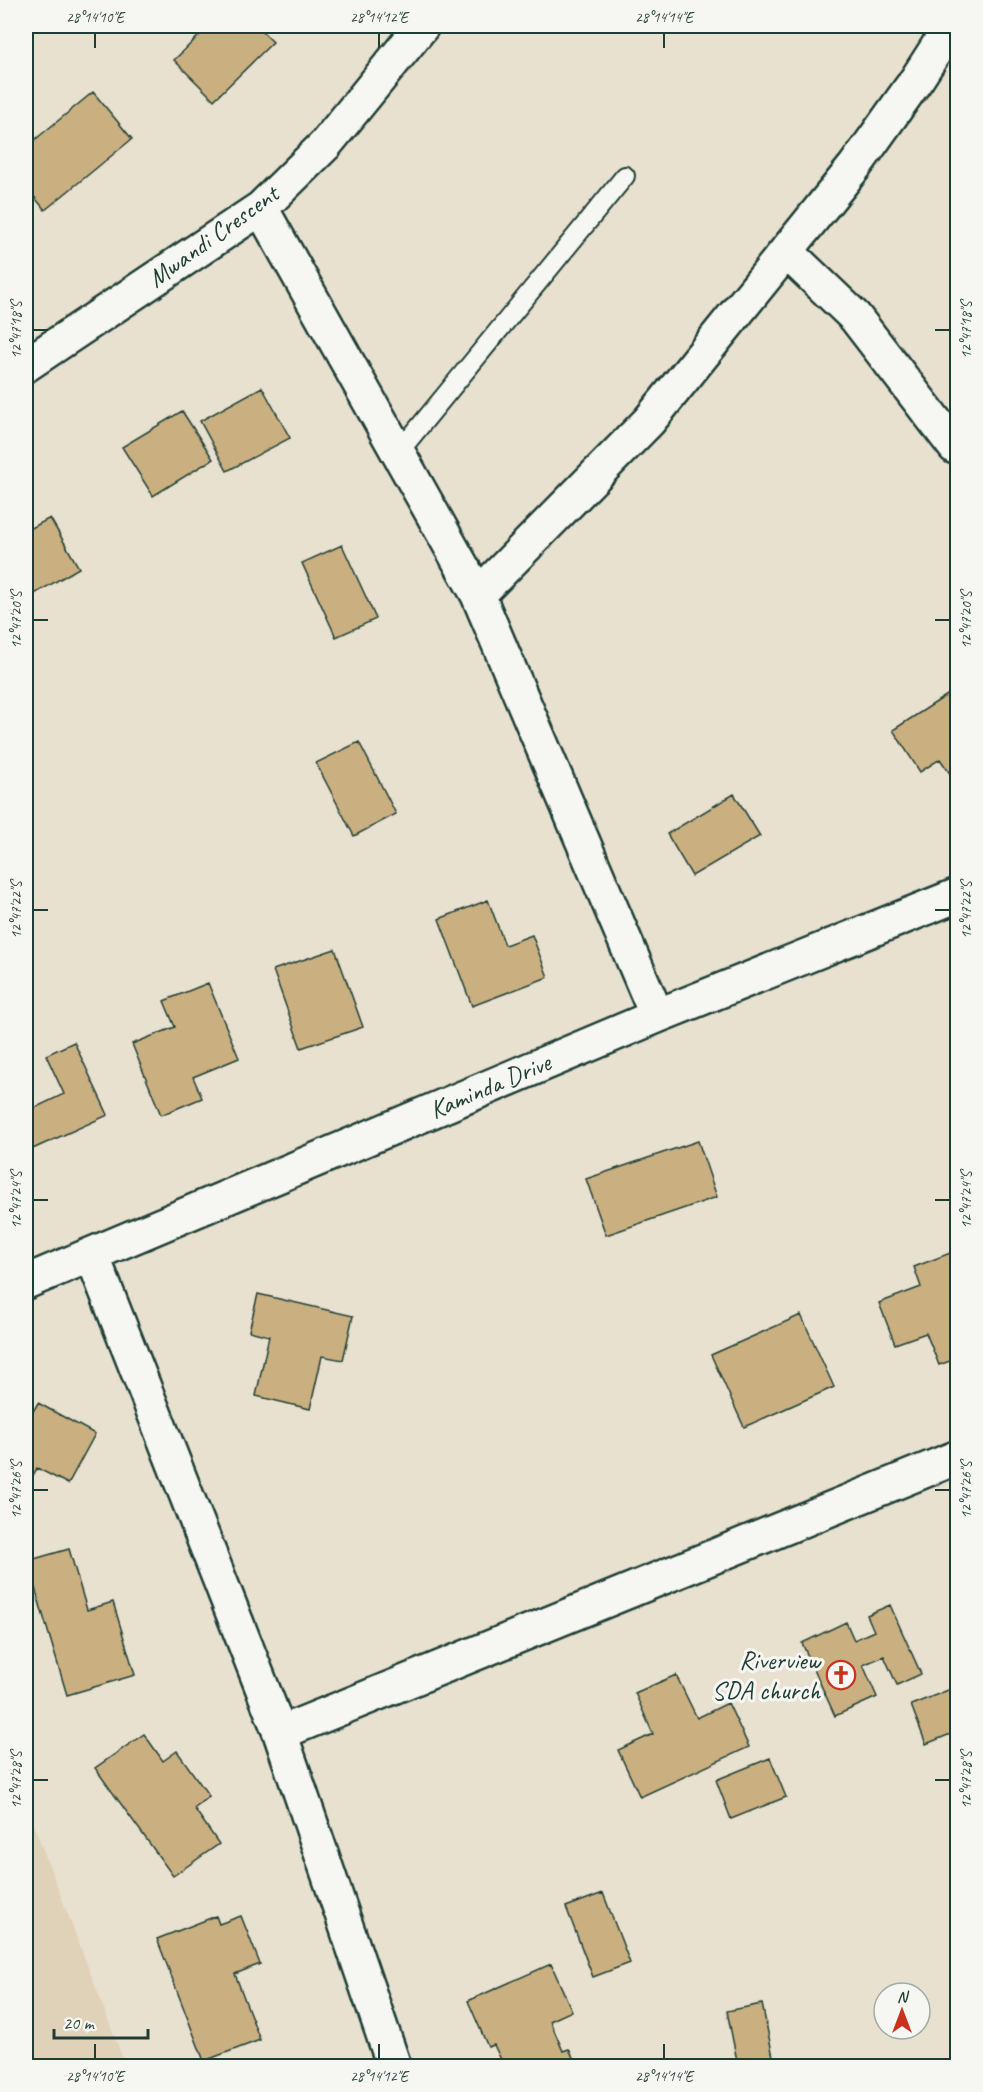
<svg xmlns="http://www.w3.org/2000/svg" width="983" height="2092" font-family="Caveat,sans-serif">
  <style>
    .built { fill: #e0d2b8 }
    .building { fill: #cab081; stroke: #1f3d34; stroke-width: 1.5 }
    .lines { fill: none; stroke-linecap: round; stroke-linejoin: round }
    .lane-casing { stroke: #1f3d34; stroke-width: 22 }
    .street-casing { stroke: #1f3d34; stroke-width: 38 }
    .lane { stroke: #f6f6f2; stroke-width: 18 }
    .street { stroke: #f6f6f2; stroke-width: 33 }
    .ticks { fill: none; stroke: #1f3d34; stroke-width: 2 }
    .labels { text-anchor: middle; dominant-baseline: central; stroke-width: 6; stroke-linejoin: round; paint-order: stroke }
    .street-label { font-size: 26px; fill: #1f3d34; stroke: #f6f6f2 }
    .poi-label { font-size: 26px; fill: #1f3d34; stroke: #f6f6f2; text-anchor: end }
    .neatline { fill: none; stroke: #1f3d34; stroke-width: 2 }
    .ticks-label { font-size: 15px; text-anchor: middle; fill: #1f3d34 }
  </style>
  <rect width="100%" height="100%" fill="#e9e1d0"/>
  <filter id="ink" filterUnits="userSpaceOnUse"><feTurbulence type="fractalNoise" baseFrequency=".0167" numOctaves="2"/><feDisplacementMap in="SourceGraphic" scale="12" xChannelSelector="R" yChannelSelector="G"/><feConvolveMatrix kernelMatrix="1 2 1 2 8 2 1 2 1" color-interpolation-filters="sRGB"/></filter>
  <g filter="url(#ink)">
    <path class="built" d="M26 1805 126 2066H26Z"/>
    <path class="building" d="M209 26H257L273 42 214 100 174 60Z
      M93 92 132 139 45 210 26 187V147Z
      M262 387 290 438 227 471 200 421Z
      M182 411 213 459 153 496 122 447Z
      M50 518 79 568 26 599V531Z
      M342 545 376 619 336 637 302 563Z
      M958 688V785L940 759 920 772 893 730Z
      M359 742 396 814 354 836 316 763Z
      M734 794 760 836 692 876 667 834Z
      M488 900 505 945 532 935 548 977 472 1006 439 919Z
      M335 949 363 1027 301 1048 273 970Z
      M208 983 239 1058 193 1077 202 1098 161 1115 132 1044 175 1027 164 1001Z
      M74 1042 108 1115 26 1152V1112L64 1094 46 1055Z
      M698 1141 717 1197 606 1235 586 1179Z
      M958 1250V1358L939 1365 926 1333 895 1344 879 1303 921 1287 914 1267Z
      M258 1294 353 1316 343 1360 322 1356 310 1409 256 1396 269 1336 249 1331Z
      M801 1315 834 1387 744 1427 711 1355Z
      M38 1403 95 1434 68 1484 37 1468 26 1489V1423Z
      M69 1549 87 1610 113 1602 135 1675 67 1695 27 1561Z
      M890 1605 921 1674 897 1685 884 1656 863 1665 877 1697 835 1716 802 1643 846 1622 854 1640 874 1631 867 1615Z
      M676 1675 697 1718 728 1703 749 1747 640 1797 618 1750 653 1734 635 1693Z
      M958 1686V1731L926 1744 911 1705Z
      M144 1734 163 1761 177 1751 209 1796 194 1808 219 1844 173 1876 95 1768Z
      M770 1758 786 1797 731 1819 716 1780Z
      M603 1893 630 1963 593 1977 566 1907Z
      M216 1916 219 1924 241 1916 260 1964 235 1974 260 2040 204 2061 157 1939Z
      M551 1964 572 2011 550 2021 563 2051 569 2049 577 2066H504L494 2045 488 2047 468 2001Z
      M762 2004 775 2066H738L727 2011Z"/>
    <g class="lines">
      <g class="lane-casing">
        <path id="lane" d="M398 453 625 176"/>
      </g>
      <g class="street-casing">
        <path id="street" d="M261 208 478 595 657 1016
          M787 252 855 317 955 447
          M26 365 261 208 325 145 422 26
          M478 595 649 421 855 166 917 79 951 26
          M92 1255 280 1733 394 2066
          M26 1282 657 1016 958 895
          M280 1733 958 1457"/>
      </g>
      <use href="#lane" class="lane"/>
      <use href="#street" class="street"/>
    </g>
  </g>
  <path class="ticks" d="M95 33V48M379 33V48M664 33V48M33 330H48M935 330H950M33 620H48M935 620H950M33 910H48M935 910H950M33 1200H48M935 1200H950M33 1490H48M935 1490H950M33 1780H48M935 1780H950M95 2044V2059M379 2044V2059M664 2044V2059"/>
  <defs>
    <g id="church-ring" transform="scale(1.5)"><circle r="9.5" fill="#f6f6f2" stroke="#c8321e" stroke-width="1.5"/><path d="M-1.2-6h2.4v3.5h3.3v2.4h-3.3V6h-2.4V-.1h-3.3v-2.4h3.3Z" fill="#c8321e"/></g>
  </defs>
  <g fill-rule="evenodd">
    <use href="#church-ring" x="841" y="1675"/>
  </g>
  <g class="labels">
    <g class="street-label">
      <text transform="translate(213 236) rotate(-36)">Mwandi Crescent</text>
      <text transform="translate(490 1086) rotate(-23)">Kaminda Drive</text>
    </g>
    <g class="poi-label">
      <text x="820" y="1660">Riverview<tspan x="820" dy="30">SDA church</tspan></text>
    </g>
  </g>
  <rect width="983" height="2092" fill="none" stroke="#f6f6f2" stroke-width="66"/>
  <g transform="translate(902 2011)"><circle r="28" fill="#f6f6f2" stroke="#a0aca6" stroke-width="1.5"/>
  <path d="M0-4.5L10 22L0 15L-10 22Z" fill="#c8321e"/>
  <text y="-9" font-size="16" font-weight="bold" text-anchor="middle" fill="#1f3d34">N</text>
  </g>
  <path d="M54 2029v9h94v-9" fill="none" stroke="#1f3d34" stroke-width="3"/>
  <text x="63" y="2029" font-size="18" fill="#1f3d34" stroke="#f6f6f2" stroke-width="4.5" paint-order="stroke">20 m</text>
  <rect x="33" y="33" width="917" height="2026" class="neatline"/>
  <g class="ticks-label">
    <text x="95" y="22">28°14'10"E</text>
    <text x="379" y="22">28°14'12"E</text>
    <text x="664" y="22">28°14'14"E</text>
    <text transform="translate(16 330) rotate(-90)" y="5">12°47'18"S</text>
    <text transform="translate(966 330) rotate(-90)" y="5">12°47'18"S</text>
    <text transform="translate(16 620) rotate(-90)" y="5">12°47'20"S</text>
    <text transform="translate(966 620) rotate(-90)" y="5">12°47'20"S</text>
    <text transform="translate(16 910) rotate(-90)" y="5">12°47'22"S</text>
    <text transform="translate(966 910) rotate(-90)" y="5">12°47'22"S</text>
    <text transform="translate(16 1200) rotate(-90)" y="5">12°47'24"S</text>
    <text transform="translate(966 1200) rotate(-90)" y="5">12°47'24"S</text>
    <text transform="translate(16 1490) rotate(-90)" y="5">12°47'26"S</text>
    <text transform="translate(966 1490) rotate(-90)" y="5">12°47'26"S</text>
    <text transform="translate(16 1780) rotate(-90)" y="5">12°47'28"S</text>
    <text transform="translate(966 1780) rotate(-90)" y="5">12°47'28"S</text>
    <text x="95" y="2081">28°14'10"E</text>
    <text x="379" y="2081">28°14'12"E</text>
    <text x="664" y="2081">28°14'14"E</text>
  </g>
</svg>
